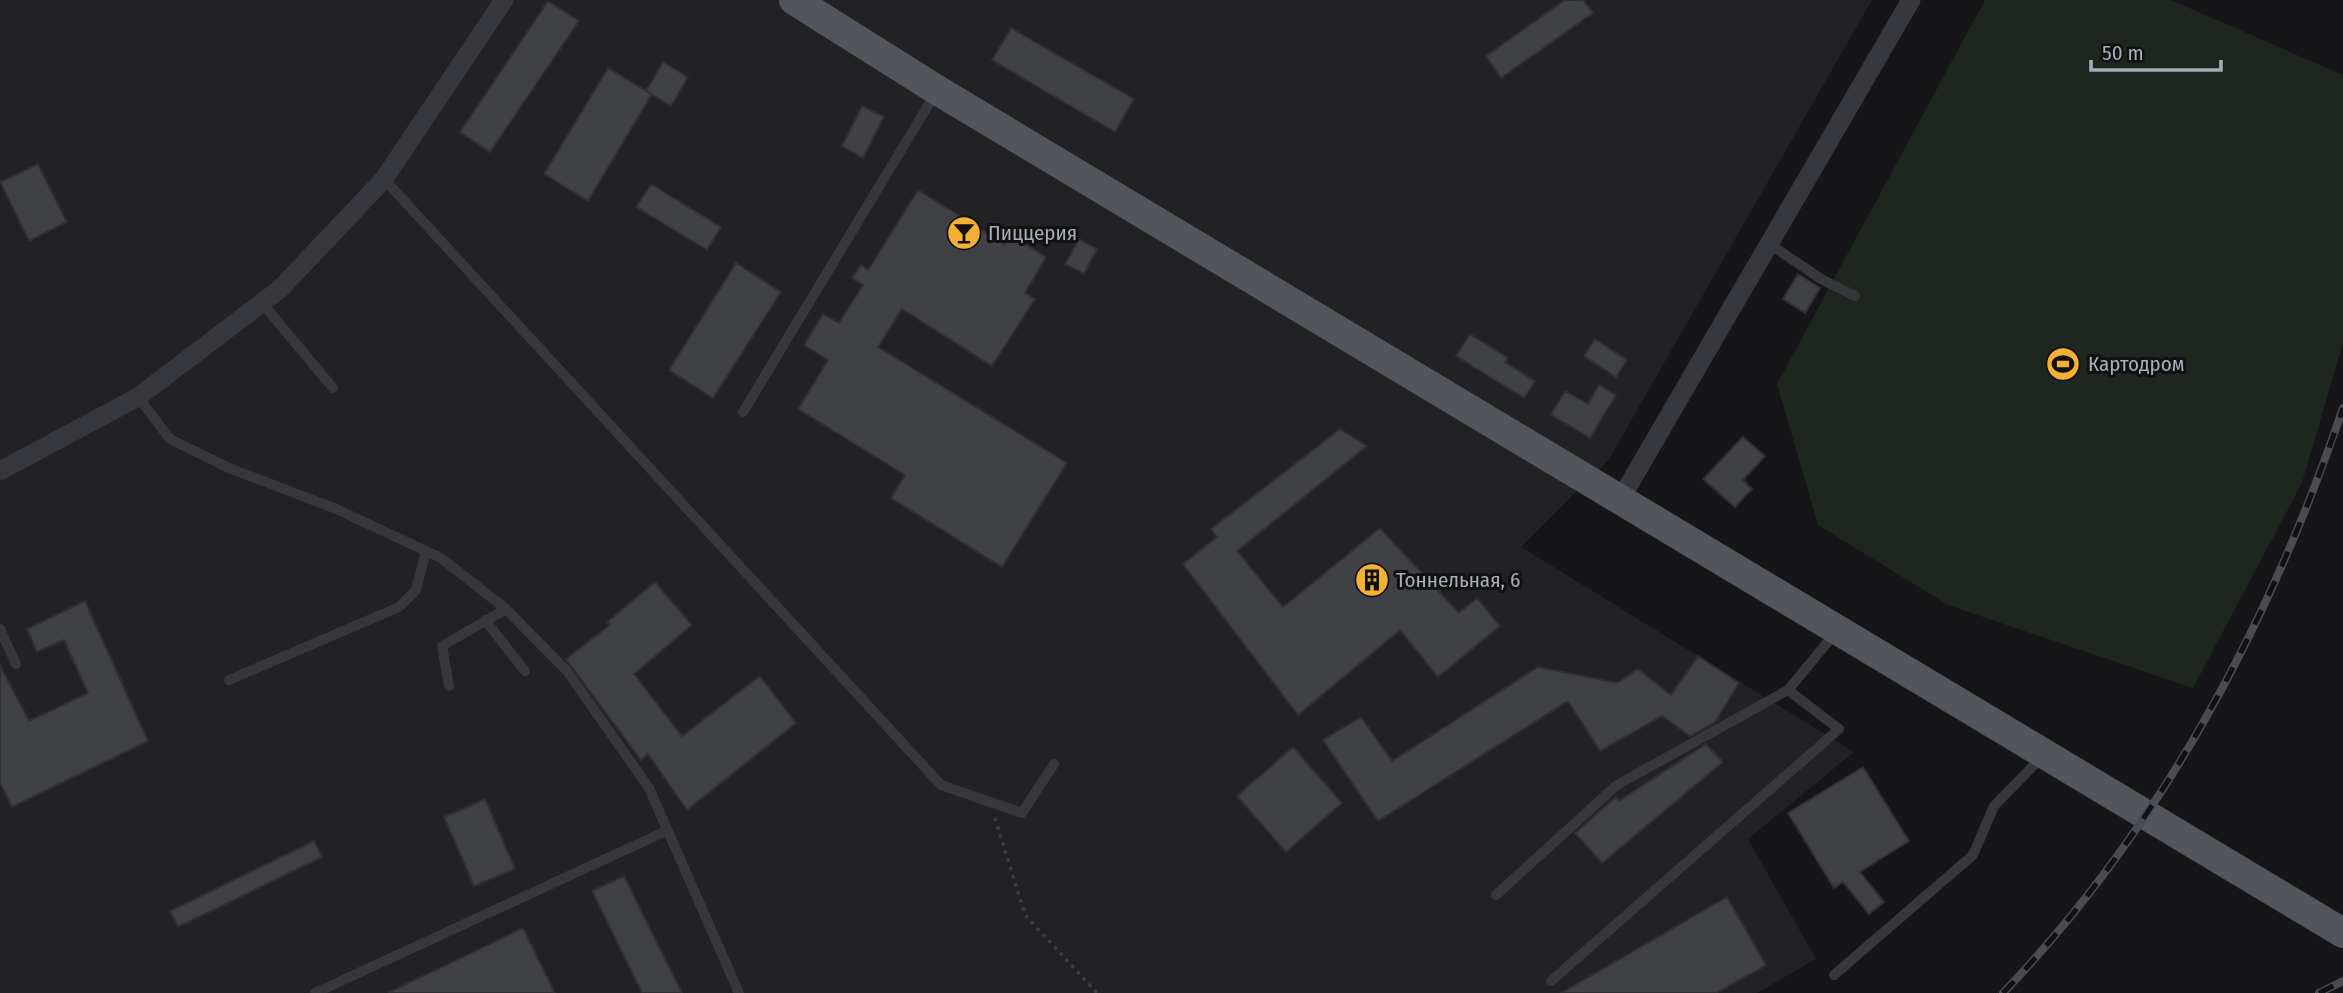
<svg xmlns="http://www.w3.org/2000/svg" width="2343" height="993" font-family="'Fira Sans Condensed',sans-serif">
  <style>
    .built { fill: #222225 }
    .green { fill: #1e261f }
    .building { fill: #404145; stroke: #303034; stroke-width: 2 }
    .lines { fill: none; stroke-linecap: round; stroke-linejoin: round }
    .path { stroke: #3d3f44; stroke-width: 3.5; stroke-dasharray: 3.5 5; stroke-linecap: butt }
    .service { stroke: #37383d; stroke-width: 10 }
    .minor { stroke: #37383d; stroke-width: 19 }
    .primary { stroke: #53555c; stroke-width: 30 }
    .rail-casing { stroke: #4a4c52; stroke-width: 8 }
    .rail { stroke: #111113; stroke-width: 5; stroke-dasharray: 16; stroke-linecap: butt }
    .labels { text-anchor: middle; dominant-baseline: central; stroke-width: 6; stroke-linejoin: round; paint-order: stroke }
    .poi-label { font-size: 21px; fill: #a8adb8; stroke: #111113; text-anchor: start }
  </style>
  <rect width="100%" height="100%" fill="#161618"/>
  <path class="built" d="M0 0H1872L1609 459 1521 547 1854 752 1748 839 1816 959 1757 993H0Z"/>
  <path class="green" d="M1985 0H2171L2343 75V343L2302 483 2193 688 1948 605 1818 525 1777 384Z"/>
  <path class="building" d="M1565 0H1583L1593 13 1501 78 1486 56Z
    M548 1 579 21 490 152 460 132Z
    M1011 28 1134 99 1115 132 992 60Z
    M663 62 688 77 671 106 646 91Z
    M608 68 652 94 588 201 544 174Z
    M862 106 884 117 863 158 842 146Z
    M38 164 67 222 29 241 0 182Z
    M651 184 721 227 707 250 636 207Z
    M918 190 1005 244 1010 235 1046 257 1025 293 1035 299 992 366 902 309 878 347 1067 463 1002 567 891 498 905 475 798 409 828 360 804 345 823 314 839 323 863 285 852 278 861 265 868 270Z
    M1079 239 1097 249 1084 274 1065 264Z
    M736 263 781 292 713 398 669 370Z
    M1798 274 1820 288 1805 313 1783 299Z
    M1470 334 1508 358 1505 362 1535 381 1524 398 1456 356Z
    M1595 339 1627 360 1616 377 1584 356Z
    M1599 385 1616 395 1590 438 1551 415 1565 391 1588 404Z
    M1340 429 1367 446 1237 551 1283 607 1380 528 1459 613 1477 598 1500 626 1438 677 1400 630 1298 715 1183 564 1217 537 1211 529Z
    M1743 437 1765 456 1743 480 1752 489 1735 507 1703 479Z
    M655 582 692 625 634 674 682 736 760 676 796 723 687 810 648 754 641 760 566 659 610 625 607 622Z
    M85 601 148 741 12 807 0 783V665L29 721 88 693 64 640 37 652 27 629Z
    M1698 656 1739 683 1715 722 1690 736 1662 716 1600 751 1568 701 1378 821 1323 740 1361 717 1392 761 1538 667 1617 683 1638 669 1671 695Z
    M1706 744 1723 762 1602 863 1575 833 1616 797 1619 801Z
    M1293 747 1342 803 1286 852 1237 796Z
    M1863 767 1909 841 1860 872 1884 902 1869 914 1843 882 1834 888 1788 813Z
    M485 799 515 869 474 886 444 817Z
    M314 841 322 857 178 927 170 911Z
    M624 876 682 993H642L592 891Z
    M1727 897 1766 965 1716 993H1561Z
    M523 928 555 993H388Z"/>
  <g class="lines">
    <path class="path" d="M995 818 1025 915 1097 993"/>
    <path class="service" d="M384 179 941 785 1022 813 1054 764
      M1768 243 1821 279 1855 296
      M262 303 333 388
      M138 397 170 439 231 469 334 508 441 558 506 609 567 671 649 788 739 993
      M743 412 935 94
      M485 620 525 671
      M0 629 16 664
      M229 680 399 607 416 590 426 551
      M449 686 442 646 506 609
      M1496 895 1617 785 1788 690 1836 632
      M1834 975 1973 855 1994 806 2042 757
      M1551 981 1839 729 1788 690
      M315 993 666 831"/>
    <path class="minor" d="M0 471 138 397 280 289 384 179 504 0
      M1620 500 1911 0"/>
    <path class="primary" d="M794 0 937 90 2343 933"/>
    <g class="rail-casing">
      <path id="rail" d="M2003 993C2161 828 2270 623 2343 408
        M2319 993 2343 981"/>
    </g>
    <use href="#rail" class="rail"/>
  </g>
  <defs>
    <g id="bar-disc" transform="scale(1.75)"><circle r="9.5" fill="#f2b134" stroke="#111113"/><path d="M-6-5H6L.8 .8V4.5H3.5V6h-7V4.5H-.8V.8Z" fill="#111"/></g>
    <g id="stadium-disc" transform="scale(1.75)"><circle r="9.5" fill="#f2b134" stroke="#111113"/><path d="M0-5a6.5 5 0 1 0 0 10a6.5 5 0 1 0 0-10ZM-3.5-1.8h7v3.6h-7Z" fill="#111"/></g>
    <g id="building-disc" transform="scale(1.75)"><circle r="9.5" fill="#f2b134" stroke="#111113"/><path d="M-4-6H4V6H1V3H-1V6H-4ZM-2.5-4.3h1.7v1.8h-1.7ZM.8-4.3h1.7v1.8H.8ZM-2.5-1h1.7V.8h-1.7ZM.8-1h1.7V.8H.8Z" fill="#111"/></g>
  </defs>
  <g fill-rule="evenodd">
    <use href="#bar-disc" x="964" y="233"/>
    <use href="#stadium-disc" x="2063" y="364"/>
    <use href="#building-disc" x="1372" y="580"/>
  </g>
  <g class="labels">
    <g class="poi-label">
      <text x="988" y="233">Пиццерия</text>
      <text x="2088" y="364">Картодром</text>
      <text x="1396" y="580">Тоннельная, 6</text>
    </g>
  </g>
  <path d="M2091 60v10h130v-10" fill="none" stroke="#a8adb8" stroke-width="3.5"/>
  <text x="2102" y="60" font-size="21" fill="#a8adb8" stroke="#111113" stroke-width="5" paint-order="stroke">50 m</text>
</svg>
